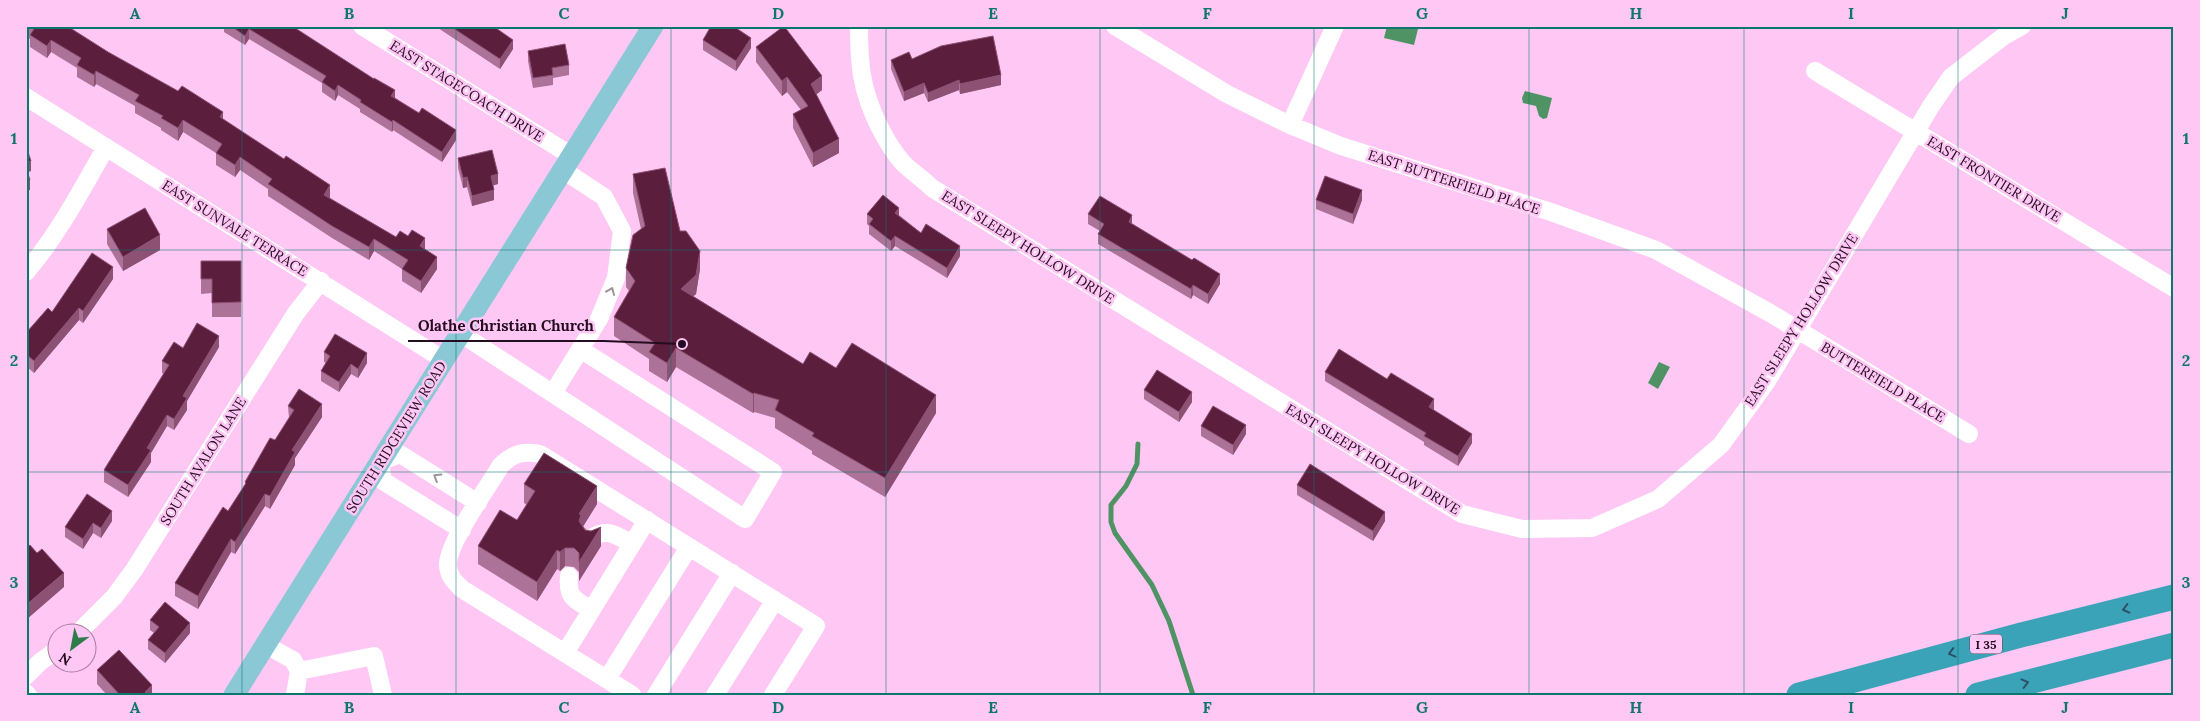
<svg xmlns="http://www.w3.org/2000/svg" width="2200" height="721" font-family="Lora,serif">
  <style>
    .water { fill: #4f9365 }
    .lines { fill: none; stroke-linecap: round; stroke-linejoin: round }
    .stream { stroke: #4f9365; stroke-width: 5 }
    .minor { stroke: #fff; stroke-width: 18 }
    .major { stroke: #89c8d4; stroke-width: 21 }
    .highway { stroke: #3ba3b7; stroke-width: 25 }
    .wall { fill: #ad7298 }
    .shaded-wall { fill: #8d5174 }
    .building { fill: #5c1e3d; stroke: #8d5174 }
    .oneway { stroke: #9c929b }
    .oneway2 { stroke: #2e5064 }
    .grid { fill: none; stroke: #0f766e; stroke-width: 1; stroke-opacity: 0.55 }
    .labels { text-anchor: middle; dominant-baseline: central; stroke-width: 5; stroke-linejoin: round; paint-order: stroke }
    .shield { fill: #fec7f4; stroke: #654460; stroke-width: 1 }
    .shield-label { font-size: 12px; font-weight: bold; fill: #240c21 }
    .street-label { font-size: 14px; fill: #240c21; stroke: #fec7f4 }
    .leader { fill: none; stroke: #240c21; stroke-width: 2 }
    .callout-dot { fill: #240c21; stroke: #fec7f4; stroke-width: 2 }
    .callout-label { font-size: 15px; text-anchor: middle; font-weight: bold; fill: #240c21; stroke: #fec7f4; stroke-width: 5; stroke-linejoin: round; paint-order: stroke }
    .neatline { fill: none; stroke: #0f766e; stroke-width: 2 }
    .grid-label { font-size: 16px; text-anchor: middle; font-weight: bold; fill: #0f766e }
  </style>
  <rect width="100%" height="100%" fill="#fec7f4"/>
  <path class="water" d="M1387 26H1405L1418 29 1414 45 1384 38Z
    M1525 91 1552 98 1547 118 1543 119 1539 116 1536 106 1523 103 1522 98Z
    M1659 362 1670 367 1658 389 1648 383Z"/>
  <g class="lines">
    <path class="stream" d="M1138 444 1137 464 1126 486 1111 505V522L1115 533 1152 585 1169 621 1193 695"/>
    <path class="minor" d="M362 26 572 156
      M859 26C859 65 861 88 878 124 885 138 892 151 903 163 912 172 923 179 932 188L1462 514 1522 529 1592 528 1658 499 1721 445 1767 381 1931 106 1951 77 2004 36 2022 26
      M1115 26 1227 94 1290 125 1341 146 1551 212 1656 250 1770 313 1969 434
      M1815 71 2174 288
      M26 97 444 360
      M1290 125 1335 26
      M26 272C58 235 82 189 106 147
      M460 333 745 519 773 472 580 349
      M553 393 599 319 616 278 622 231 604 197 563 170
      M462 530 383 481 380 462 400 454 478 503
      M590 539C606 527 616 535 632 544
      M569 576C567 598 574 599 591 610
      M77 634 114 597 134 570 296 313 321 281
      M266 645 293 660 299 671 295 695
      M565 653 647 520
      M299 671 374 656 383 695
      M26 676 40 662 58 649
      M607 679 689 547
      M26 693 28 695
      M632 695 462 589C455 582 449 577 448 566 446 545 489 486 501 465 514 453 523 451 540 454L816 626 773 695
      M656 695 732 573
      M715 695 775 600"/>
    <path class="major" d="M234 695 653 26"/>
    <path class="highway" d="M1799 695 2021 635 2174 597
      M1978 695 2174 645"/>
  </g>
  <path class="wall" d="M26 26H67L108 52 223 119 330 198 396 237 425 249 437 269 421 293 402 281V269L374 251 369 260 332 238 268 196V189L240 170 235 177 216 165V153L183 132 178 141 161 130V128L135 113V106L96 84 94 87 77 77V68L51 52 47 58 30 47V39L26 36Z
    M224 26H292L456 140 442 162 393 130 392 132 360 112V109L338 95 335 101 322 92V83L249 39 245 45 224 32Z
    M435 26H493L513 49 500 69Z
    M703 40 751 48 736 71 703 50Z
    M756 47 822 90 816 94 839 153 813 167 793 128V114L801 110 787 92 782 96 756 62Z
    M528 51 569 65V75L553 78V85L533 88 528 61Z
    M912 59 1001 85 960 94 959 90 928 102 924 93 904 101 891 69V60Z
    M458 158 498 184 493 185 494 200 472 206 467 187 463 188 458 168Z
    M633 174 680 231 700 269 696 294 693 296 803 364 836 368 936 413 885 497 812 454V451L775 428V418L754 412 753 413 676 367 667 382 649 371V359L614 336V317L629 291 626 287V268L641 229 633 193Z
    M1316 200H1362L1353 224 1316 209Z
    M867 214 899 215 921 233 960 256 947 278 895 246 891 251 869 234V226L867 224Z
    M1088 214 1132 224 1220 284 1208 304 1193 295 1191 299 1098 244V234L1100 231 1088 224Z
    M107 229 160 250 123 271 107 244Z
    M201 261H241V317H212V293L201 294Z
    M113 279 83 323 79 320 34 373 26 366V333L52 312Z
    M219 347 187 401V410L174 430 167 426 151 453V462L128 497 104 482V470L164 374 162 373V361Z
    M324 352 367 363 358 378 351 374 339 392 321 381V371L326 363 324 362Z
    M1325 372 1434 409 1433 410 1472 443 1458 466 1424 445V442L1325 381Z
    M1144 390 1192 402 1179 422 1144 399Z
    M288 406 322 417 295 458V465L270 509 265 506 235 554 231 552 198 609 175 596V583L228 511 245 486V482L275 440 289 418Z
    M1201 426 1246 434 1233 455 1201 436Z
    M524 484 597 504 583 526 601 546 579 581V572L574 567 565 566 560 571 557 569 537 601 478 564V546L517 520 527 505 524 503Z
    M1297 485 1385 521 1373 541 1297 495Z
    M112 521 101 538 93 533 83 549 65 537V527Z
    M150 620 190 633 165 663 148 649V640L154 633 150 630Z
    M97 670 152 695H107L97 684Z"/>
  <path class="shaded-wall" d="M249 29V39L245 45V36Z
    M751 38V48L736 71V61Z
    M51 40V52L47 58V46Z
    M513 40V49L500 69V59Z
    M96 71V84L94 87V75Z
    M1001 75V85L960 94V84Z
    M822 76V90L811 99V84Z
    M787 77V92L782 96V81Z
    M959 80V90L928 102V93Z
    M924 83V93L904 101V92Z
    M338 85V95L335 101V91Z
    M395 90V100L391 96Z
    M223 112V125L220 117Z
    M183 120V132L178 141V128Z
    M393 120V130L392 132V122Z
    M456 130V140L442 162V152Z
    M839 139V153L813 167V153Z
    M240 157V170L235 177V165Z
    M31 161V171L26 173V163Z
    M498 174V184L491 186V176Z
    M467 177V187L463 188V178Z
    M30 180V190L26 191V181Z
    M330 185V198L324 207V195Z
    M494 190V200L472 206V196Z
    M1362 190V200L1353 224V214Z
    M899 208V218L895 213Z
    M1132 215V225L1129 222Z
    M160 235V250L123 271V257Z
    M895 236V246L891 251V241Z
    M425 238V251L420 246Z
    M374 239V251L369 260V247Z
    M960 246V256L947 278V268Z
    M700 251V269L696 294 681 307V289Z
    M437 257V269L421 293V281Z
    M113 267V279L83 323V311Z
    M1220 274V284L1208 304V294Z
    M1193 285V295L1191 299V289Z
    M79 308V320L34 373V361Z
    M219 336V347L187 401V410L174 430V419L183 396Z
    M676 348V367L667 382V363Z
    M367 353V363L358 378V369Z
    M351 364V374L339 392V382Z
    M1192 392V402L1179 422V412Z
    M754 393V412L753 413V394Z
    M936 395V413L885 497V478Z
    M1434 399V409L1429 417V407Z
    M322 404V417L295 458V465L270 509V496L292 450Z
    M167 415V426L151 453V462L128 497V485L147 448Z
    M1246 425V434L1233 455V445Z
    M1472 434V443L1458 466V456Z
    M597 486V504L581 530 579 540V514Z
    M265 494V506L235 554V542Z
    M112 511V521L101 538V528Z
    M1385 512V521L1373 541V531Z
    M93 523V533L83 549V539Z
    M601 527V546L579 581V562Z
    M231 539V552L198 609V596Z
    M565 548V566L560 571V552Z
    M557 550V569L537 601V582Z
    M64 573V587L26 620V605Z
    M190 623V633L165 663V653Z
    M152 685V695H145V692Z"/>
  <path class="building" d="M30 26H67L108 52 178 91 182 86 223 112 220 117 284 159 286 156 330 185 324 195 396 237 400 231 408 236 412 230 425 238 420 246 437 257 421 281 402 269 408 260 374 239 369 247 332 226 268 184 272 179 240 157 235 165 216 153 222 144 183 120 178 128 161 118 163 116 135 101 139 95 96 71 94 75 77 65 81 58 51 40 47 46 30 35 34 29Z
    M231 26H292L374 79V78L395 90 391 96 419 113 422 108 456 130 442 152 393 120 392 122 360 102 361 100 338 85 335 91 322 82 326 76 249 29 245 36Z
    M450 26H493L513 40 500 59Z
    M711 26H733L751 38 736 61 703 40Z
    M784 26 822 76 811 84 839 139 813 153 793 114 808 106 787 77 782 81 756 47Z
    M993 36 1001 75 960 84 959 80 928 93 924 83 904 92 891 60 909 52 912 59 941 46Z
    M565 44 569 65 552 68 553 75 533 78 528 51Z
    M26 146 31 161 26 163Z
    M492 150 498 174 491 176 494 190 472 196 467 177 463 178 458 158Z
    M26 168 30 180 26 181Z
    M665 168 680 231H686L700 251 696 275 681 289 803 364 810 352 836 368 852 343 936 395 885 478 812 436 814 433 775 410 779 400 754 393 753 394 676 348 667 363 649 352 655 343 614 317 635 281 626 268 633 235 645 226 633 174Z
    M1325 176 1362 190 1353 214 1316 200Z
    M883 195 899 208 895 213 921 233 926 224 960 246 947 268 895 236 891 241 869 224 873 219 867 214Z
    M1100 196 1132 215 1129 222 1192 260 1194 258 1220 274 1208 294 1193 285 1191 289 1098 234 1104 224 1088 214Z
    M145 208 160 235 123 257 107 229Z
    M92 253 113 267 83 311 79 308 34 361 26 354V333L48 308 52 312Z
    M201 261H241V302L212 303V279H201Z
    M197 323 219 336 183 396 187 398 174 419 167 415 147 448 151 450 128 485 104 470 169 365 162 361 174 342 183 348Z
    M335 334 367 353 358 369 351 364 339 382 321 371 330 356 324 352Z
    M1339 349 1387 379 1391 373 1434 399 1429 407 1472 434 1458 456 1424 436 1426 433 1325 372Z
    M1157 370 1192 392 1179 412 1144 390Z
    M299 389 322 404 292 450 295 452 270 496 265 494 235 542 231 539 198 596 175 583 223 507 228 511 246 483 245 482 270 438 275 440 294 410 288 406Z
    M1213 406 1246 425 1233 445 1201 426Z
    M544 453 597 486 579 514 581 515 579 521 585 530 591 531 601 527 579 562V553L574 548H565L560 552 557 550 537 582 478 546 500 510 517 520 535 491 524 484Z
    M1310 464 1385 512 1373 531 1297 485Z
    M87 494 112 511 101 528 93 523 83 539 65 527Z
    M30 545 37 553 42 549 64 573 26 605V548Z
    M165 602 190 623 165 653 148 640 159 627 150 620Z
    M119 650 152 685 145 692 148 695H120L97 670Z"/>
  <defs><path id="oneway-chevron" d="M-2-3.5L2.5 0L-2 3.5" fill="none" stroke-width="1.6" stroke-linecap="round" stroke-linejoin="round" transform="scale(1.25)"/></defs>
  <g class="oneway">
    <use href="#oneway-chevron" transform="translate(611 291) rotate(-67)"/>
    <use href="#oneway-chevron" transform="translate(437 477) rotate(-148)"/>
  </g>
  <g class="oneway2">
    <use href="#oneway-chevron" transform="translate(2126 609) rotate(166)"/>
    <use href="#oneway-chevron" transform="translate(1952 653) rotate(165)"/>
    <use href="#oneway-chevron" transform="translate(2025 683) rotate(-14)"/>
  </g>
  <path class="grid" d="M242 26V695M456 26V695M671 26V695M886 26V695M1100 26V695M1314 26V695M1529 26V695M1744 26V695M1958 26V695M26 250H2174M26 472H2174"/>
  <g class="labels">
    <rect class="shield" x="1970" y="634.5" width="32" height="19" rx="4"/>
    <g class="shield-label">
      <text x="1986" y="644">I 35</text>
    </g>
    <g class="street-label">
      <text transform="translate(467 91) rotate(32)">EAST STAGECOACH DRIVE</text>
      <text transform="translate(1994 179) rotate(31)">EAST FRONTIER DRIVE</text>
      <text transform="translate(1454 182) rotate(18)">EAST BUTTERFIELD PLACE</text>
      <text transform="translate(235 228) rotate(32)">EAST SUNVALE TERRACE</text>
      <text transform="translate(1028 247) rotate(32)">EAST SLEEPY HOLLOW DRIVE</text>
      <text transform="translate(1801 320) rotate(-58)">EAST SLEEPY HOLLOW DRIVE</text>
      <text transform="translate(1883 382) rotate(31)">BUTTERFIELD PLACE</text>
      <text transform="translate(396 437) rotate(-58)">SOUTH RIDGEVIEW ROAD</text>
      <text transform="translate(1373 459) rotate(31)">EAST SLEEPY HOLLOW DRIVE</text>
      <text transform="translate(203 461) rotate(-58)">SOUTH AVALON LANE</text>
    </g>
  </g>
  <path class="leader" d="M682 344L604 341H408"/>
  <circle class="callout-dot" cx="682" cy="344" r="5"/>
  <g class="callout-label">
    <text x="506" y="331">Olathe Christian Church</text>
  </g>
  <rect width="2200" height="721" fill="none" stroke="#fec7f4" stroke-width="55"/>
  <g transform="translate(72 648) rotate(212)"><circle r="24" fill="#fec7f4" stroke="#a77ca0"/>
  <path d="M0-4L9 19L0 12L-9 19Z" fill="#2e7b4b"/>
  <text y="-8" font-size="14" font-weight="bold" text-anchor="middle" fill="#240c21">N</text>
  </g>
  <rect x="28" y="28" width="2144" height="666" class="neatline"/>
  <g class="grid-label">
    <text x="135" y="19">A</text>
    <text x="349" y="19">B</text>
    <text x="564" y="19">C</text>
    <text x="778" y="19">D</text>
    <text x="993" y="19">E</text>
    <text x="1207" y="19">F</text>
    <text x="1422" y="19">G</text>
    <text x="1636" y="19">H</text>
    <text x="1851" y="19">I</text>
    <text x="2065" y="19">J</text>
    <text x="14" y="144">1</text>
    <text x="2186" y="144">1</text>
    <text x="14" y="366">2</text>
    <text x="2186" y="366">2</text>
    <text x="14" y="588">3</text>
    <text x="2186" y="588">3</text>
    <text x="135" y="713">A</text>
    <text x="349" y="713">B</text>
    <text x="564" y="713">C</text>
    <text x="778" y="713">D</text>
    <text x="993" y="713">E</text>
    <text x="1207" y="713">F</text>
    <text x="1422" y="713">G</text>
    <text x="1636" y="713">H</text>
    <text x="1851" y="713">I</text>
    <text x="2065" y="713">J</text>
  </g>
</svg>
